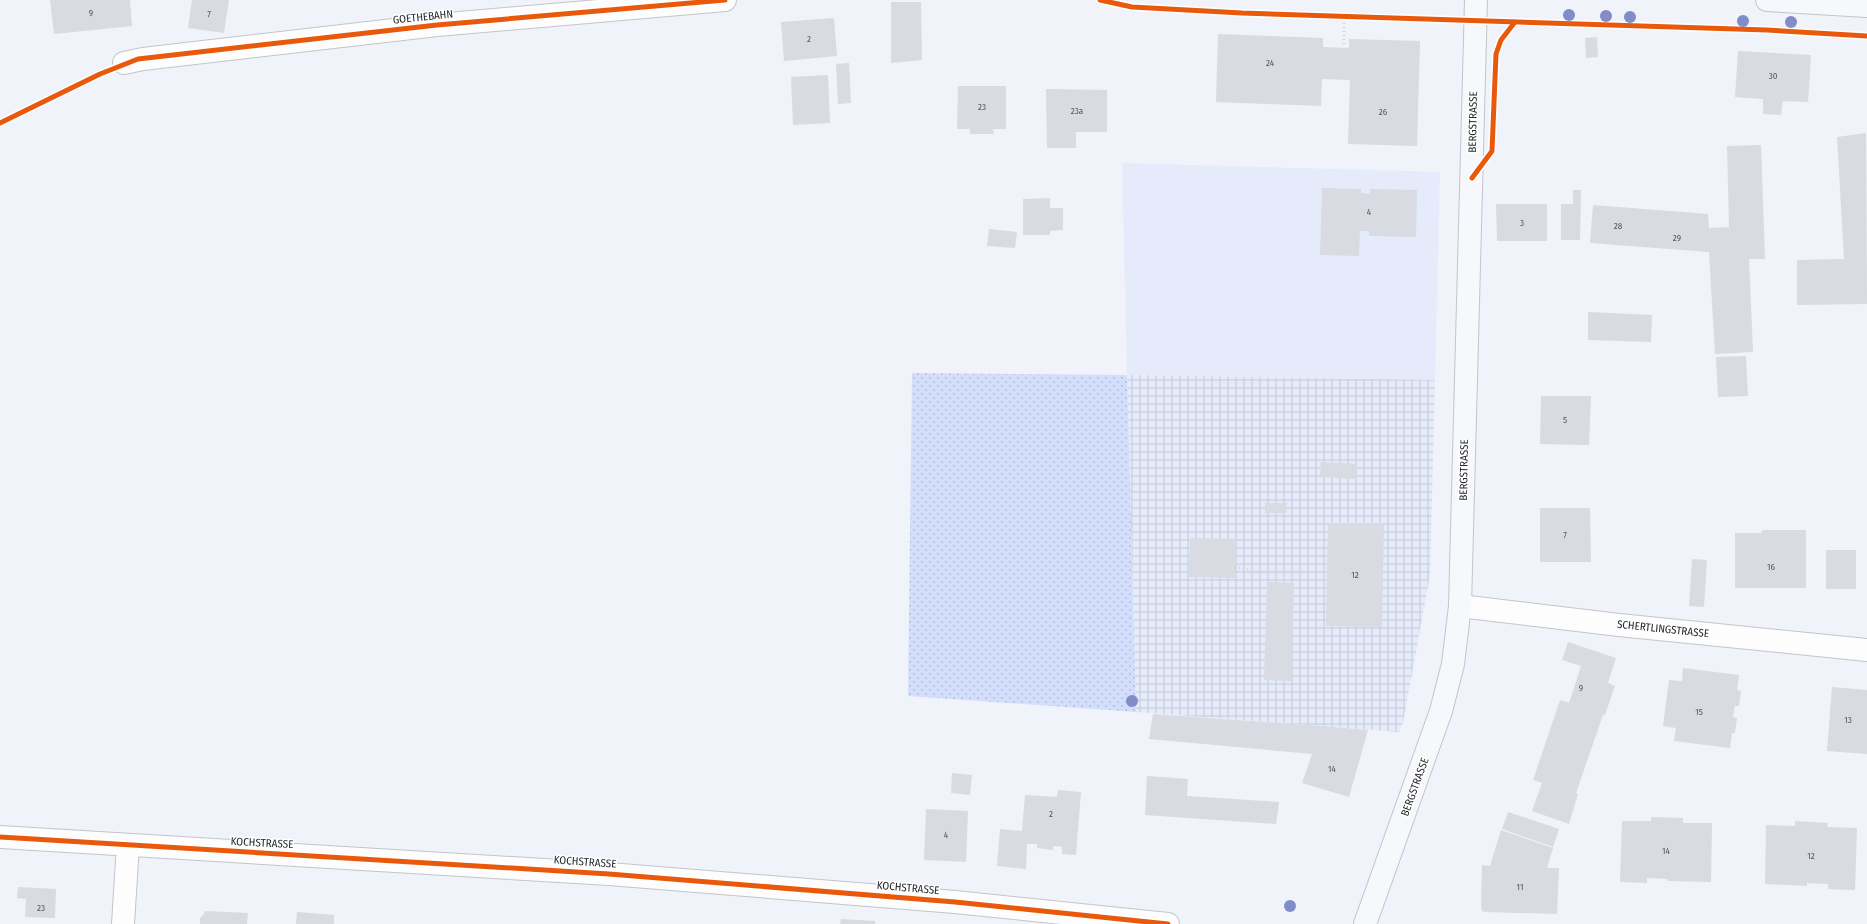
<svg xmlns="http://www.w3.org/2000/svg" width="1867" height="924" font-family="'Fira Sans Condensed',sans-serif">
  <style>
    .built { fill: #e5ebfa }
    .industrial { fill: url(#industrial-grid) }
    .grass { fill: url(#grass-dots) }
    .building { fill: #d8dbe1 }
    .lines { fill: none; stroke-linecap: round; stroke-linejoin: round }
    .street-casing { stroke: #c2c5cb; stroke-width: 24 }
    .secondary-casing { stroke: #c2c5cb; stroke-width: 24 }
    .path { stroke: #d2d2d4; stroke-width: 2.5; stroke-dasharray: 1 3; stroke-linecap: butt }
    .street { stroke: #fdfdfe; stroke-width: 22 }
    .secondary { stroke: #f7f8fc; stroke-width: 22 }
    .cycleway-casing { stroke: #fff; stroke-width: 8 }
    .cycleway { stroke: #e8590c; stroke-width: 5 }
    .tree { fill: #808dc6 }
    .labels { text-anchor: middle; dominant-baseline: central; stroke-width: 3; stroke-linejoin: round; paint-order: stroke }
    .number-label { font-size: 9px; fill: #54565b }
    .street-label { font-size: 11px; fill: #26282d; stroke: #fff }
  </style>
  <defs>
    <pattern id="industrial-grid" width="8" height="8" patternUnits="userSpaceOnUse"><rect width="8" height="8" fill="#e5ebfa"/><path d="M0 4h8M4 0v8" fill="none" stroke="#c4cad7"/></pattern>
    <pattern id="grass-dots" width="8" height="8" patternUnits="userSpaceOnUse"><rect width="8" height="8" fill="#d2defc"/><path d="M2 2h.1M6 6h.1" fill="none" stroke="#b4bed8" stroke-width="1.8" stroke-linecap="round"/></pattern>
  </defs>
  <rect width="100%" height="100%" fill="#f0f3fa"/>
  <path class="built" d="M1122 163 1440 172 1435 380 1127 375Z"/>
  <path class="industrial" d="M1127 375 1435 380 1430 575 1403 723 1399 732 1136 712Z"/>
  <path class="grass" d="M912 373 1127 375 1136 712 908 696Z"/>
  <path class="building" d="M50 0H130L132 26 54 34Z
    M192 0H229L224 33 188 28Z
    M891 2H921L922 60 891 63Z
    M834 18 837 56 784 61 781 22Z
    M1218 34 1323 38V47L1349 48V39L1420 41 1417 146 1348 144 1350 80 1322 79 1321 106 1216 102Z
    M1597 37 1598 57 1586 58 1585 38Z
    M1738 51 1811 55 1808 102 1783 101 1781 115 1763 114V99L1735 97Z
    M849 63 851 103 838 104 836 64Z
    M828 75 830 123 793 125 791 77Z
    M958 86H1006V129H993L994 134H970V129H957Z
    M1046 89 1107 90V132H1076V148H1047Z
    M1866 133 1867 304 1797 305V260L1844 259 1837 137Z
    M1761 145 1765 259H1749L1753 352 1715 354 1709 252 1590 243 1593 205 1708 214 1709 228 1729 227 1727 146Z
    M1322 188 1361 189V193L1370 194V189L1417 190 1416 237 1369 236V231H1360L1359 256 1320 255Z
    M1573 190H1581L1580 240H1561V204H1573Z
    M1050 198V208H1063V230L1050 231V235H1023V199Z
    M1496 204H1547V241H1497Z
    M989 229 1017 232 1015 248 987 246Z
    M1588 312 1652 315 1651 342 1588 340Z
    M1746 356 1748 396 1718 397 1716 357Z
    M1541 396H1591L1589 445 1540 444Z
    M1321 462 1357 464 1356 479 1320 477Z
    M1265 503H1287L1286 513H1265Z
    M1540 508H1590L1591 562H1540Z
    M1328 523H1384L1382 627 1326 626Z
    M1762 530H1806V588H1735V533H1762Z
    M1190 538 1236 539 1235 578 1189 577Z
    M1826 550H1856V589H1826Z
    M1692 559 1707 560 1704 607 1689 606Z
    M1267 582 1294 583 1291 681 1264 680Z
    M1568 642 1616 658 1608 683 1615 686 1605 715H1603L1576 793 1578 794 1569 824 1532 811 1542 783 1533 780 1560 700 1569 703 1581 666 1562 660Z
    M1683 668 1739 675 1737 690 1741 691 1739 706H1735L1733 717 1737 718 1735 733H1732L1730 748 1674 741 1676 728 1663 726 1669 680 1682 681Z
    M1832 687 1867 690V754L1827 751Z
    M1153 714 1321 726 1368 730 1349 797 1302 783 1312 754 1149 739Z
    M952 773 972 775 970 795 951 793Z
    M1147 776 1188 779 1187 796 1279 802 1276 824 1145 815Z
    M1058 790 1081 792 1076 855 1062 854V847L1053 846V850L1037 848V844H1027L1026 869 997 866 1000 829 1022 831 1025 795 1057 797Z
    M926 809 968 811 966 862 924 860Z
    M1508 812 1559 829 1553 847 1502 829Z
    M1651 817 1683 818V823H1712L1711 882 1668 881 1667 879 1647 878V883L1620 882 1622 821H1651Z
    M1795 821 1828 823 1827 827 1857 828 1855 890 1828 889V884L1807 883V886L1765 884 1766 825 1795 826Z
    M1501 830 1553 848 1547 868H1559L1557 914 1485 912 1482 911 1481 906 1482 865 1490 866Z
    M18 887 56 889 55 918 25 917 26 899 17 898Z
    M205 911 248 913 247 924H200V918L204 914Z
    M297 912 334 915V924H296Z
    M841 919 875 921V924H840Z"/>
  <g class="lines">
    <g class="street-casing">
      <path id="street" d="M124 63 143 59 437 25 725 0
        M1460 606 1619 625 1867 650
        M0 837 609 874 955 902 1168 924
        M123 924 128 845"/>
    </g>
    <g class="secondary-casing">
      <path id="secondary" d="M1767 0 1867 6
        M1365 924 1441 711 1453 664 1460 606 1476 0"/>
    </g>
    <path class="path" d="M1344 44V16
      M1235 568H1243L1254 572H1309"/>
    <use href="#street" class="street"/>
    <use href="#secondary" class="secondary"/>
    <g class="cycleway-casing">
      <path id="cycleway" d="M1100 0 1132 7 1242 13 1767 30 1867 36
        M0 123 100 74 138 59 437 25 725 0
        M1472 178 1492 151 1496 54 1501 40 1515 22
        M0 837 609 874 955 902 1168 924"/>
    </g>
    <use href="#cycleway" class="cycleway"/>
  </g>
  <g class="tree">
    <circle cx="1569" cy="15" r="6"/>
    <circle cx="1606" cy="16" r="6"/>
    <circle cx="1630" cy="17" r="6"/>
    <circle cx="1743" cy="21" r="6"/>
    <circle cx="1791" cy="22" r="6"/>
    <circle cx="1132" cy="701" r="6"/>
    <circle cx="1290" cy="906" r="6"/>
  </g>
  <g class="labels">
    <g class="number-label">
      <text x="91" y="13">9</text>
      <text x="209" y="14">7</text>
      <text x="809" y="39">2</text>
      <text x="1270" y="63">24</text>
      <text x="1773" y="76">30</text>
      <text x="982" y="107">23</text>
      <text x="1077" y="111">23a</text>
      <text x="1383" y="112">26</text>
      <text x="1369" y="212">4</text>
      <text x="1522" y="223">3</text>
      <text x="1618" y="226">28</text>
      <text x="1677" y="238">29</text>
      <text x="1565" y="420">5</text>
      <text x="1565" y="535">7</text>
      <text x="1771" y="567">16</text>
      <text x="1355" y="575">12</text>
      <text x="1581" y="688">9</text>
      <text x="1699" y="712">15</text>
      <text x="1848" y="720">13</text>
      <text x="1332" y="769">14</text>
      <text x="1051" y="814">2</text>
      <text x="946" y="835">4</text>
      <text x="1666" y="851">14</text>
      <text x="1811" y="856">12</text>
      <text x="1520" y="887">11</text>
      <text x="41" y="908">23</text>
    </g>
    <g class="street-label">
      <text transform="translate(423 17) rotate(-6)">GOETHEBAHN</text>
      <text transform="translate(1473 122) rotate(-89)">BERGSTRASSE</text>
      <text transform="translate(1464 470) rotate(-89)">BERGSTRASSE</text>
      <text transform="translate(1663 629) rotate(6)">SCHERTLINGSTRASSE</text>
      <text transform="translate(1415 787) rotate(-70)">BERGSTRASSE</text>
      <text transform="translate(262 843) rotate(3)">KOCHSTRASSE</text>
      <text transform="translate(585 862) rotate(4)">KOCHSTRASSE</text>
      <text transform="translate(908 888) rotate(5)">KOCHSTRASSE</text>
    </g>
  </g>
</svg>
